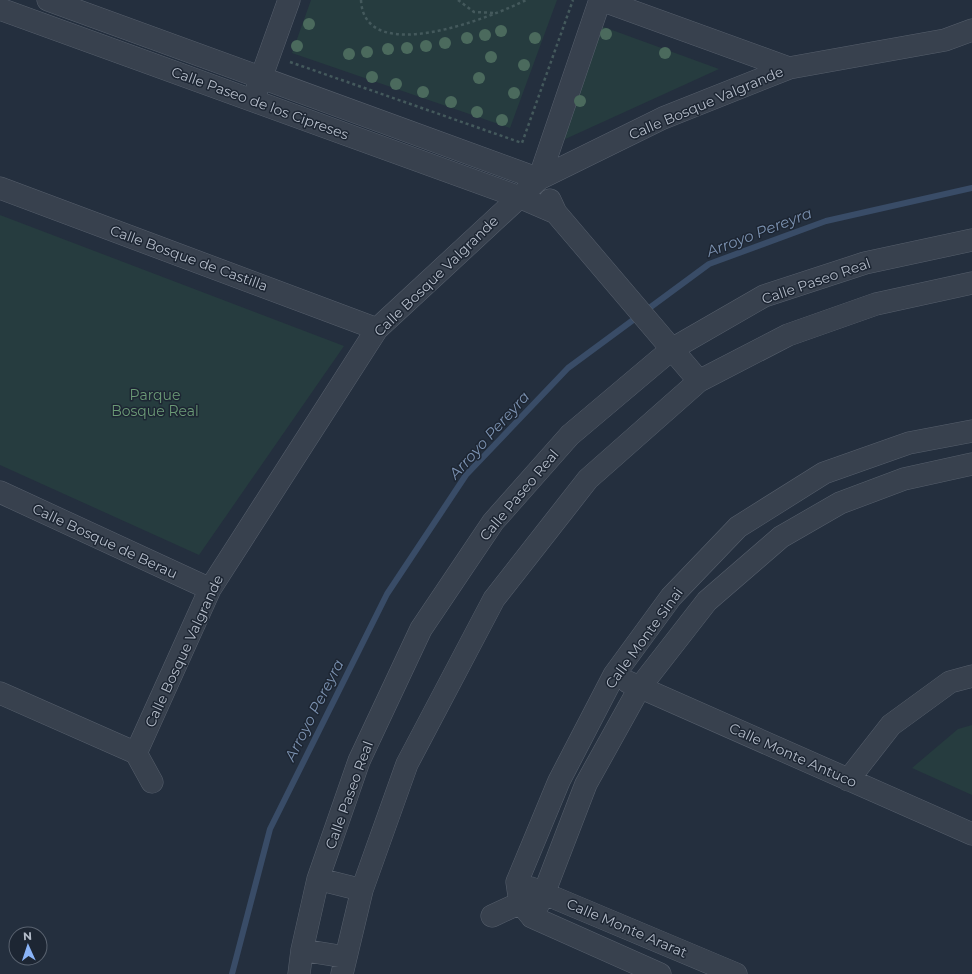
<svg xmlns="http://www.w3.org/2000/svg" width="972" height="974" font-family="Montserrat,sans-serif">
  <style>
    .green { fill: #263c3f }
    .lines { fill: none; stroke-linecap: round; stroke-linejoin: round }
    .stream { stroke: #394c67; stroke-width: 6 }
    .minor-casing { stroke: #565f6c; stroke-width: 23 }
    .path { stroke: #44595c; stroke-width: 2.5; stroke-dasharray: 3 3; stroke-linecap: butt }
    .minor { stroke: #38414e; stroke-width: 22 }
    .tree { fill: #4b6a5d }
    .labels { text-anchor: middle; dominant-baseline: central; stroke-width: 3; stroke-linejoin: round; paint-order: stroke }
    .street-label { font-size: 14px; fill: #b4bcc9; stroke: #1d2633 }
    .park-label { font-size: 14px; fill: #6b9a76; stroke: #1d2633 }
    .water-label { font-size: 15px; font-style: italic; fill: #7c92b1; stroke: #1d2633 }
  </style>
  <rect width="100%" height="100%" fill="#242f3e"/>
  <path class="green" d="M311 0H557L510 128 292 53Z
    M601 26 719 69 561 141Z
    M0 215 344 346 199 555 0 465Z
    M972 725V795L912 768 958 729Z"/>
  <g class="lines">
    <path class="stream" d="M232 974 270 829 387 594 466 475 568 368 709 264 826 221 972 188"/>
    <g class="minor-casing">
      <path id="minor" d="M48 0 539 179
        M601 0 789 68
        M0 9 519 197 556 213
        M256 92 289 0
        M539 179 600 0
        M0 188 377 329
        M550 200 556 213 699 381
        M0 492 210 589
        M628 682 972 834
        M0 693 136 753
        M136 753 210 589 377 329 539 179 663 118 789 68 945 40 972 30
        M136 753 152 782
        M848 780 891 725 950 682 972 676
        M318 879 362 890
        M531 888 736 974
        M520 903 517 882 559 781 614 675 671 597 738 527 824 473 909 443 972 431
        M523 906 532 917 660 974
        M492 916 520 903
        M532 917 544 893 586 784 640 687 707 601 781 537 840 503 904 479 972 464
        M302 950 345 957
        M299 974 302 950 318 879 359 761 421 629 493 522 570 435 672 349 764 296 865 263 972 240
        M342 974 362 890 407 764 494 599 588 479 699 381 788 335 876 304 972 283"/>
    </g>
    <path class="path" d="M361 0C364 69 494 16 526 0
      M458 0 474 12 495 13
      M290 62 522 143 573 0"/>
    <use href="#minor" class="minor"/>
  </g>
  <g class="tree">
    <circle cx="309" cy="24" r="6"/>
    <circle cx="501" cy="31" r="6"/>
    <circle cx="606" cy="34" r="6"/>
    <circle cx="485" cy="35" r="6"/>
    <circle cx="467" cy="38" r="6"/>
    <circle cx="535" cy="38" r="6"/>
    <circle cx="445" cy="43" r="6"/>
    <circle cx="297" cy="46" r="6"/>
    <circle cx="426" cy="46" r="6"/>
    <circle cx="407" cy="48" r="6"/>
    <circle cx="388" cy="49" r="6"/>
    <circle cx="367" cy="52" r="6"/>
    <circle cx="665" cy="53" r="6"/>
    <circle cx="349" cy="54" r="6"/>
    <circle cx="491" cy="57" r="6"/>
    <circle cx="524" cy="65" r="6"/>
    <circle cx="372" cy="77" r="6"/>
    <circle cx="479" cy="78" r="6"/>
    <circle cx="396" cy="84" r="6"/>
    <circle cx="423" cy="92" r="6"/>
    <circle cx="514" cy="93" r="6"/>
    <circle cx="580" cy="101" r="6"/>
    <circle cx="451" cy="102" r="6"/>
    <circle cx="477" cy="112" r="6"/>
    <circle cx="502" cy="120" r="6"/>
  </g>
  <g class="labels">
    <g class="street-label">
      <text transform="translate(260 103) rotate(20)">Calle Paseo de los Cipreses</text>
      <text transform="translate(706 103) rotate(-23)">Calle Bosque Valgrande</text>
      <text transform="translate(189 258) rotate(20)">Calle Bosque de Castilla</text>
      <text transform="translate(436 276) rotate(-44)">Calle Bosque Valgrande</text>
      <text transform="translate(816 281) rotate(-19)">Calle Paseo Real</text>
      <text transform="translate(519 495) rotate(-50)">Calle Paseo Real</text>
      <text transform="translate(105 541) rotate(25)">Calle Bosque de Berau</text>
      <text transform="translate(644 638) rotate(-54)">Calle Monte Sinai</text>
      <text transform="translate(184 651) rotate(-65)">Calle Bosque Valgrande</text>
      <text transform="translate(793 755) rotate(24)">Calle Monte Antuco</text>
      <text transform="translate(349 795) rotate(-70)">Calle Paseo Real</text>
      <text transform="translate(627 928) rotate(23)">Calle Monte Ararat</text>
    </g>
    <g class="park-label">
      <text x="155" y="395">Parque<tspan x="155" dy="16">Bosque Real</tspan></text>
    </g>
    <g class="water-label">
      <text transform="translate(759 232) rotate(-21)">Arroyo Pereyra</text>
      <text transform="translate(489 435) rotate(-48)">Arroyo Pereyra</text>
      <text transform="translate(314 710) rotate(-63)">Arroyo Pereyra</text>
    </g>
  </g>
  <g transform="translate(28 946) rotate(357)"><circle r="19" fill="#1d2633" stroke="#59626f"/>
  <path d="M0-3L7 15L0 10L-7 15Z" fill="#8ab4f8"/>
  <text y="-6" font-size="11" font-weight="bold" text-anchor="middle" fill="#b4bcc9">N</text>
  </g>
</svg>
